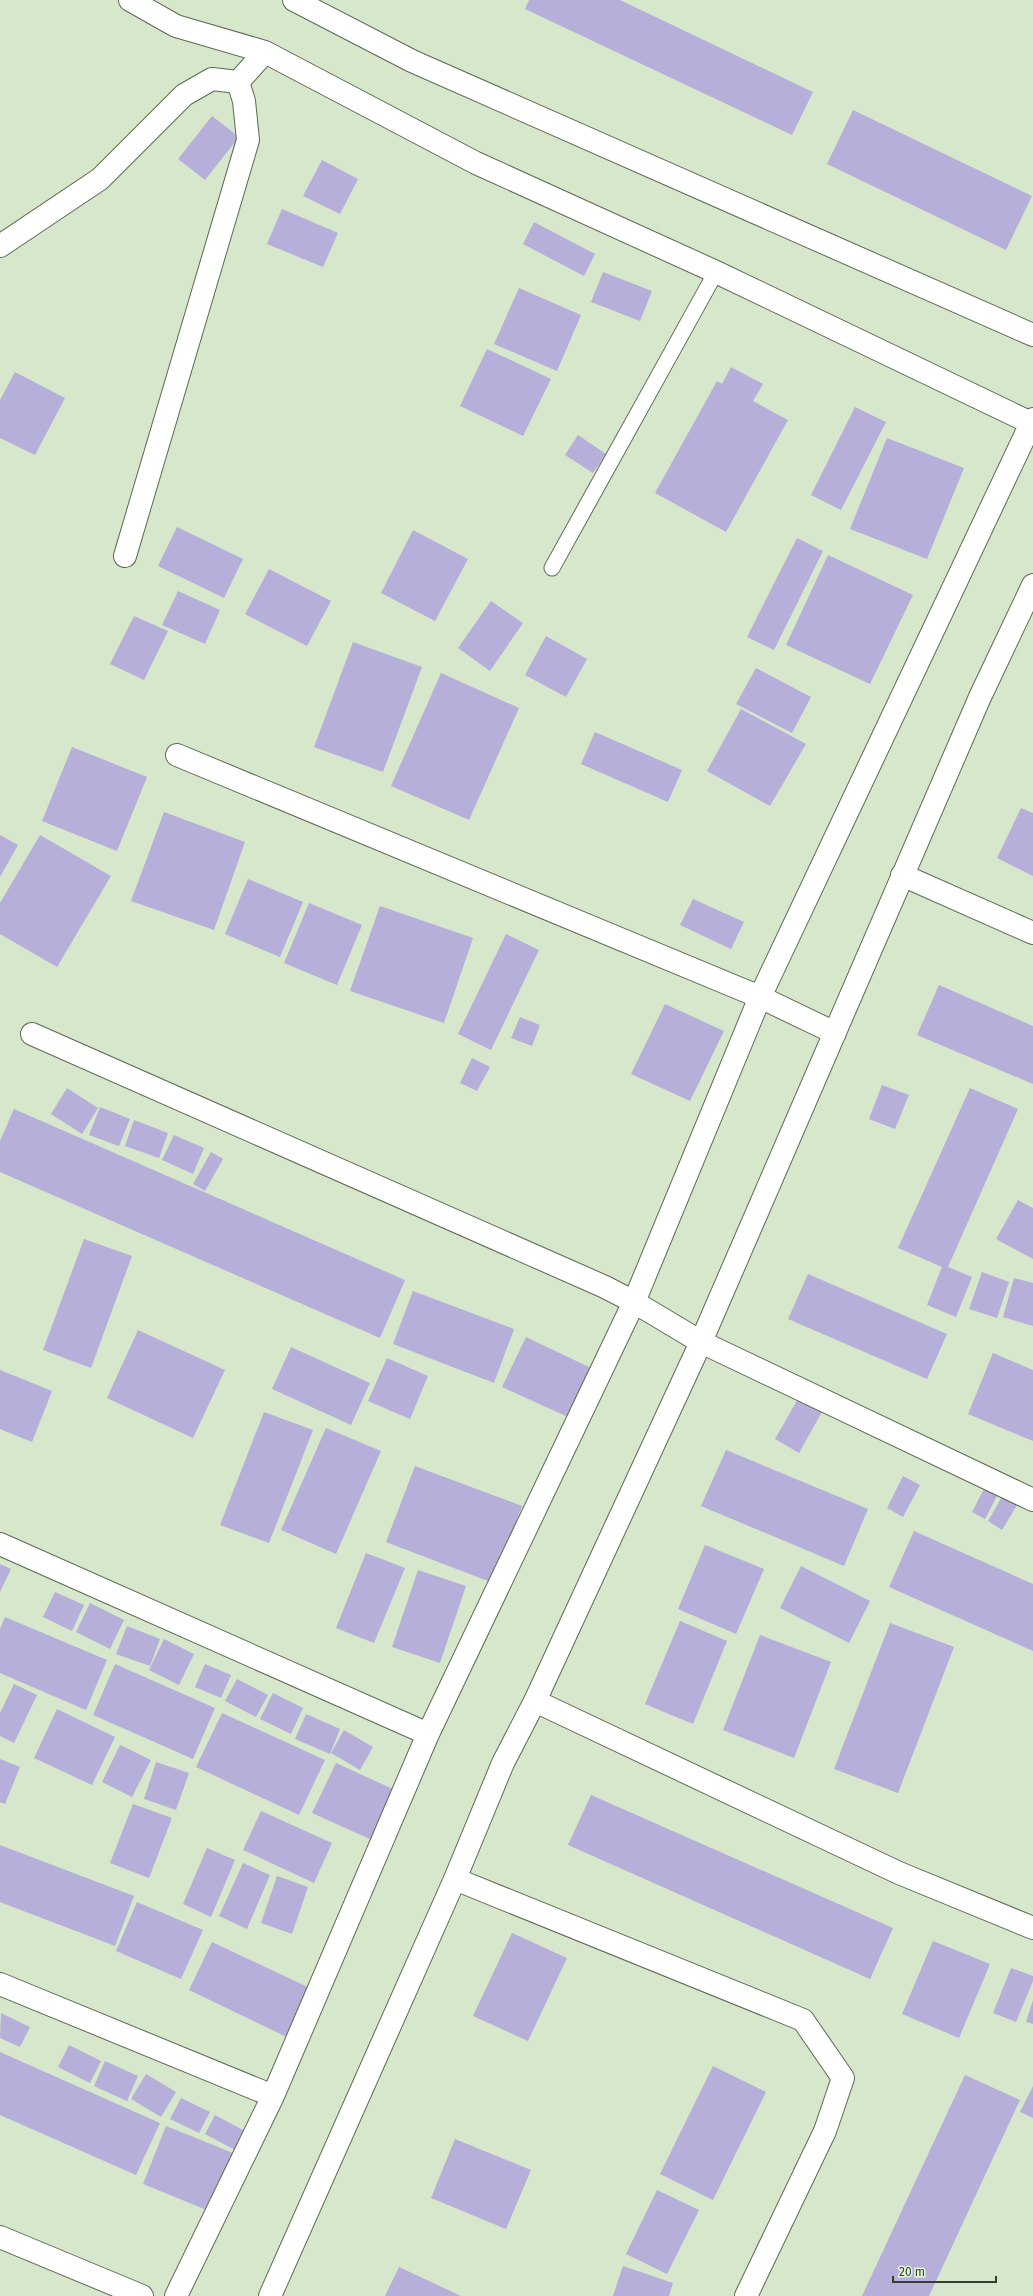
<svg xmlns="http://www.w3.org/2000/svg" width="1033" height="2296" font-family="'Fira Sans',sans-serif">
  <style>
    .building { fill: #b5afda }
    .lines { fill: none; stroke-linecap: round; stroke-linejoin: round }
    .lane-casing { stroke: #5b6a51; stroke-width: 17 }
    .street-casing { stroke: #5b6a51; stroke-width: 24 }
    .lane { stroke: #fff; stroke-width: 15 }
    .street { stroke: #fff; stroke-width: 22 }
  </style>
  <rect width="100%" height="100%" fill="#d6e7cb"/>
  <path class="building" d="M529 0H620L813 92 792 135 525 9Z
    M853 110 1032 196 1006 250 827 164Z
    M212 116 239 137 205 180 178 159Z
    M322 160 358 179 340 214 303 196Z
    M282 209 338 233 323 267 267 244Z
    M534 222 595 254 584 276 523 244Z
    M603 272 652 291 640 321 591 302Z
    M519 288 581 315 557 371 494 344Z
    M487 349 551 379 523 436 460 406Z
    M731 367 763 384 753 401 788 420 726 532 655 493 717 381 722 384Z
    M15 372 65 398 35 455 0 438V400Z
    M855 407 886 422 841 510 811 495Z
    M578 435 606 454 593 473 565 455Z
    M887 438 964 468 927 559 850 529Z
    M177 527 243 559 224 598 158 566Z
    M413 530 468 559 435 621 381 593Z
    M797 538 823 551 774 650 747 637Z
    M828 555 913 595 870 684 786 645Z
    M269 569 331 601 307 646 245 614Z
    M178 591 220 610 205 644 162 625Z
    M491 601 523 623 490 671 458 648Z
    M134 616 168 631 144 680 110 664Z
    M546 636 587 659 566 697 525 675Z
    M353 642 422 667 383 772 314 747Z
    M756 668 811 697 792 733 736 704Z
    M441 673 519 708 469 820 391 786Z
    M741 709 806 744 770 806 707 771Z
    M595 732 682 770 668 802 581 764Z
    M72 747 147 777 117 851 42 821Z
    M1021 808 1033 813V876L997 858Z
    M164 812 245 842 214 930 131 901Z
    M0 835 18 845 0 877Z
    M40 835 111 876 57 967 0 934V903Z
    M248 879 303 902 280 957 225 934Z
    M693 899 744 922 731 949 680 925Z
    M309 903 362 925 337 985 284 963Z
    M380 906 473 938 444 1023 350 991Z
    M506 934 539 950 491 1050 458 1034Z
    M939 985 1033 1026V1084L917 1035Z
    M665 1004 724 1031 690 1101 631 1074Z
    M520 1017 540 1025 532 1046 511 1038Z
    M472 1058 490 1067 477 1091 460 1083Z
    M882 1085 909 1095 895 1129 869 1119Z
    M67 1088 98 1108 82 1134 51 1114Z
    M970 1088 1018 1109 948 1267 972 1277 956 1317 927 1305 942 1267 898 1248Z
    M100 1107 130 1119 119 1146 89 1135Z
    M14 1109 405 1280 380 1338 0 1172V1141Z
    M134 1120 168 1133 159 1158 125 1146Z
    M174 1135 204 1148 193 1174 162 1160Z
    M211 1152 223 1159 205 1191 193 1184Z
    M1018 1200 1033 1208V1259L996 1239Z
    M84 1239 132 1256 91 1368 43 1350Z
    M982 1272 1009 1282 997 1318 969 1309Z
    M808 1274 947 1334 927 1379 788 1319Z
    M1014 1278 1033 1283V1326L1003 1317Z
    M413 1291 514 1329 494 1383 393 1344Z
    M138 1330 225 1370 193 1438 107 1398Z
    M526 1337 591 1368 568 1417 502 1387Z
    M291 1347 370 1383 351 1425 272 1389Z
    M993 1353 1033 1370V1441L968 1414Z
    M387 1358 428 1376 410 1419 368 1401Z
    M0 1370 52 1391 32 1442 0 1429Z
    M799 1397 823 1410 799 1453 775 1439Z
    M264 1412 313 1430 269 1543 220 1525Z
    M326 1428 381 1451 336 1554 281 1530Z
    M726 1450 868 1509 844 1566 701 1506Z
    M415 1466 522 1506 493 1583 386 1542Z
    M903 1476 920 1485 903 1517 887 1508Z
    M986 1485 999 1492 985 1519 972 1512Z
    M1007 1488 1022 1497 1002 1530 988 1521Z
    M914 1531 1033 1584V1651L889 1587Z
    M705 1545 764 1569 736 1634 678 1609Z
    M366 1553 405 1568 374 1643 336 1628Z
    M0 1564 11 1569 0 1592Z
    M801 1566 870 1601 849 1643 780 1608Z
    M418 1570 466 1586 440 1663 392 1647Z
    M55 1592 84 1605 72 1631 43 1617Z
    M90 1603 124 1620 110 1649 76 1632Z
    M5 1617 107 1660 86 1710 0 1673V1629Z
    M680 1621 727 1641 693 1724 645 1704Z
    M890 1623 954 1647 898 1793 834 1769Z
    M127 1626 160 1639 150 1666 116 1654Z
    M760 1635 831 1662 794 1758 723 1730Z
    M164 1639 194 1654 179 1685 149 1670Z
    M115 1664 215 1708 193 1759 93 1715Z
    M205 1664 231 1675 221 1698 195 1687Z
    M237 1679 268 1695 256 1717 225 1701Z
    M14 1684 37 1695 14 1743 0 1736V1713Z
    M273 1693 303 1708 291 1734 260 1719Z
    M57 1709 115 1737 92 1785 34 1758Z
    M222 1713 325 1760 299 1815 196 1767Z
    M306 1714 340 1729 330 1754 295 1739Z
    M344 1730 373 1747 360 1770 331 1753Z
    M120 1745 151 1760 132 1797 102 1782Z
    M0 1759 20 1767 5 1804 0 1802Z
    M156 1762 189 1773 176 1810 144 1799Z
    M336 1763 395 1790 372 1840 312 1813Z
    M591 1795 893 1928 870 1979 568 1845Z
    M133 1804 172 1818 149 1878 110 1863Z
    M261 1811 332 1843 314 1883 243 1850Z
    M0 1845 134 1896 115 1946 0 1902Z
    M207 1848 235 1860 211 1917 183 1904Z
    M243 1863 270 1875 247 1929 219 1916Z
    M277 1876 308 1887 292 1934 261 1923Z
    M137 1902 203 1930 181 1979 116 1951Z
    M512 1933 567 1958 528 2041 473 2016Z
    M933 1941 990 1964 959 2038 902 2014Z
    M212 1942 312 1989 289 2038 189 1990Z
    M1011 1968 1033 1976V1981L1016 2022 993 2013Z
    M1033 2000V2024L1026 2022Z
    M1 2013 30 2027 20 2047 0 2038Z
    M69 2045 101 2061 90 2083 58 2067Z
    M0 2052 160 2123 136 2175 0 2115Z
    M105 2061 138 2076 127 2101 94 2086Z
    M713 2066 766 2092 713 2200 660 2174Z
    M146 2074 176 2092 161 2117 131 2099Z
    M965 2075 1020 2100 929 2296H862Z
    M1033 2086V2118L1020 2112Z
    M181 2098 210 2112 199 2133 170 2119Z
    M215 2115 245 2131 235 2150 205 2134Z
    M166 2126 238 2155 214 2213 143 2184Z
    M455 2139 531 2170 506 2229 431 2198Z
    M657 2190 699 2210 667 2274 626 2254Z
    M623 2266 673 2283 669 2296H613Z
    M399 2267 461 2296H385Z"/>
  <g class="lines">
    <g class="lane-casing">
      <path id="lane" d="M552 568 716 272"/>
    </g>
    <g class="street-casing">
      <path id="street" d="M130 0 176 26 265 52 476 163 716 272 1033 424
        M294 0 412 61 1033 335
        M0 246 100 179 184 95 212 79 238 82
        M125 556 248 140 244 101 238 82 265 52
        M177 755 760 997 835 1033
        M902 875 1033 933
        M32 1034 605 1287 634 1302 701 1342 1033 1500
        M0 1544 428 1734
        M535 1701 899 1873 1033 1928
        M455 1879 803 2020 843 2078 825 2131 746 2296
        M0 1984 273 2096
        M0 2237 142 2296
        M176 2296 273 2096 428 1734 634 1302 760 997 1033 419
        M270 2296 455 1879 503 1763 535 1701 701 1342 980 697 1033 585"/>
    </g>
    <use href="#lane" class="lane"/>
    <use href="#street" class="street"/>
  </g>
  <path d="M893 2276v6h103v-6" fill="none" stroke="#353c30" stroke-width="2"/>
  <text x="899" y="2276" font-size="12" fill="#353c30" stroke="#e3f5d8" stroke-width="3" paint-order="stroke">20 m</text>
</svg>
